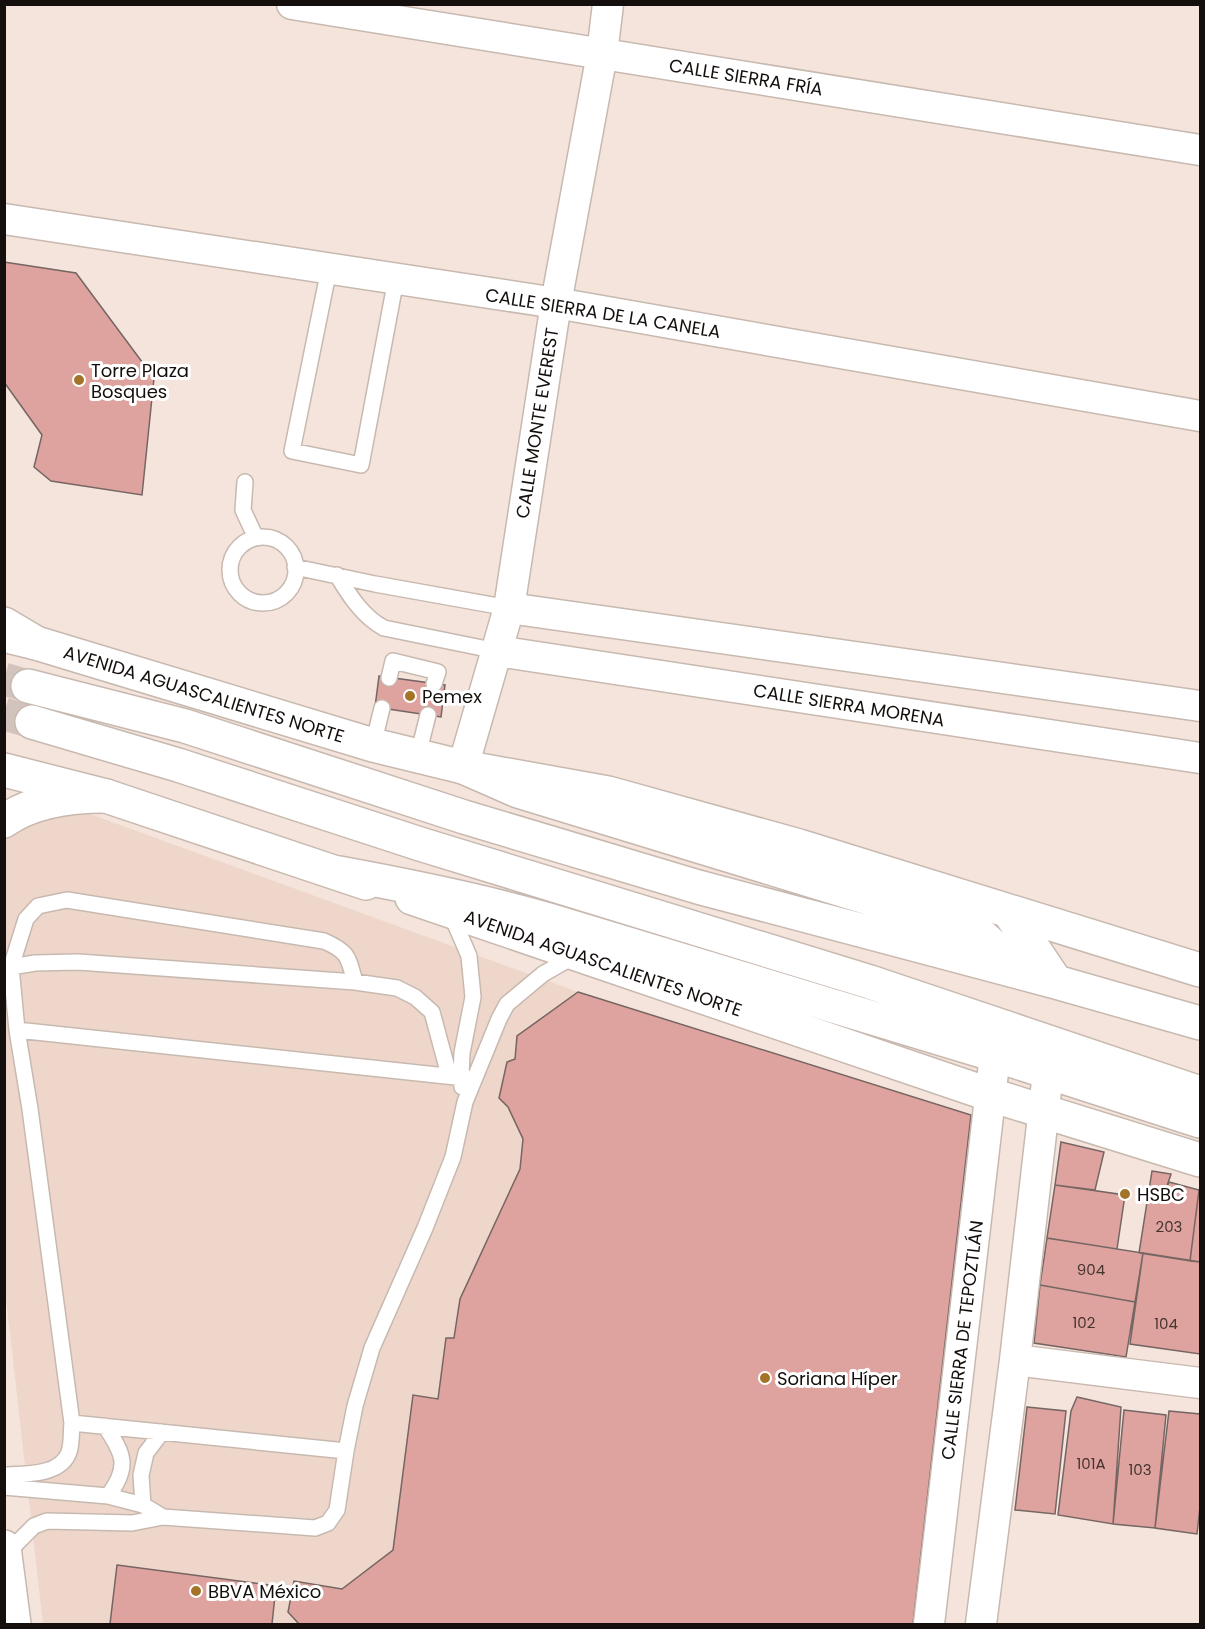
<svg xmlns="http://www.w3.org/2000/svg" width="1205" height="1629" font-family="Poppins,sans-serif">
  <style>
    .built { fill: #eed7ca }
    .building { fill: #dea39e; stroke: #756563; stroke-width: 1.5 }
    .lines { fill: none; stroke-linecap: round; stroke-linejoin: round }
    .primary-tunnel { stroke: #d2c4bc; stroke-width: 33; stroke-dasharray: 33 16; stroke-linecap: butt }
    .lane-casing { stroke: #c8b9b0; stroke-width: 18 }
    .street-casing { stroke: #c8b9b0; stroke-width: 33 }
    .secondary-casing { stroke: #c8b9b0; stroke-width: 36 }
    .primary-casing { stroke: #c8b9b0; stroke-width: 36 }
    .lane { stroke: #fff; stroke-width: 15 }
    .street { stroke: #fff; stroke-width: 30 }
    .secondary { stroke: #fff; stroke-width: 33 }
    .primary { stroke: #fff; stroke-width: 33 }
    .poi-dot { fill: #a47328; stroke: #fff; stroke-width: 2 }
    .labels { text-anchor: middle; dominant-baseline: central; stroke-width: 6; stroke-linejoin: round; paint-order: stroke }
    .number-label { font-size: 15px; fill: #463430 }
    .street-label { font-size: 18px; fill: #140f0c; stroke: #fff }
    .poi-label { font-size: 18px; fill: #140f0c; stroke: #fff; text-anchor: start }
  </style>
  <rect width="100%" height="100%" fill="#f4e4db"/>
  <path class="built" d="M50 810 90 814 578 992 971 1115 913 1624H43L4 1281V834Z"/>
  <path class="building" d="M4 262 76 273 154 378 142 495 51 481 34 467 42 435 4 382Z
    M379 676 445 685 441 717 375 707Z
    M578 992 971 1115 913 1624H299L288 1612 294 1581 342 1589 393 1550 413 1395 438 1399 446 1338H454L460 1299 520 1169 523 1139 508 1107 499 1098 507 1062 515 1059 517 1036Z
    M1061 1142 1104 1152 1095 1190 1055 1185Z
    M1152 1171 1171 1174 1163 1198 1148 1196Z
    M1169 1182 1199 1190 1190 1261 1139 1253 1148 1196 1163 1198Z
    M1055 1185 1125 1195 1117 1249 1047 1238Z
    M1199 1190 1200 1191V1262L1190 1261Z
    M1047 1238 1143 1253 1135 1302 1040 1285Z
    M1143 1253 1200 1262V1354L1130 1344Z
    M1040 1285 1135 1302 1126 1357 1034 1343Z
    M1077 1397 1121 1407 1113 1524 1058 1515 1071 1411Z
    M1027 1407 1066 1411 1055 1514 1015 1510Z
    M1124 1410 1166 1415 1155 1528 1113 1524Z
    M1169 1411 1200 1414V1507L1197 1534 1155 1528Z
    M117 1565 276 1586 272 1624H110Z"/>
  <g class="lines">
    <path class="primary-tunnel" d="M4 679 28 686
      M4 714 32 722"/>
    <g class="lane-casing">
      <path id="lane" d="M329 269 292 451 361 465 396 279
        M245 482 243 510 256 538
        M230 570a33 33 0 1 1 66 0a33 33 0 1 1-66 0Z
        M295 567 375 584 509 608
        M337 575C349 595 363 617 384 628L497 651
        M389 678 393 661 438 672 434 684
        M373 745 382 708
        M418 755 428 715
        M450 912 469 956 473 997 462 1053 461 1077 462 1087
        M11 967 26 919 38 906 67 900 324 941C349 952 348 957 355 982
        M17 1030 11 967 35 963 78 962 355 982 397 988 415 997 432 1012 449 1075
        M105 1426C124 1454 130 1467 108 1496
        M346 1451 72 1423 30 1109 17 1030 474 1079
        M4 1475C24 1474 61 1476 69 1452 72 1444 71 1432 72 1423
        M4 1487 108 1496 143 1505 163 1517
        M143 1505 141 1475 146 1453 162 1432
        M5 1555 34 1526 47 1521 132 1523 163 1517 315 1528 328 1523 337 1510 346 1451 355 1406 372 1348 425 1228 453 1157 465 1102 499 1019 507 1004 543 974 576 955"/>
    </g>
    <g class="street-casing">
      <path id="street" d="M292 4 1200 150
        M4 219 556 303 1200 416
        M509 608 1200 706
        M497 651 1200 758
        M463 767 509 608 556 303 602 54 608 4
        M1015 1360 1200 1383
        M929 1624 995 1055
        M981 1624 1015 1360 1048 1073"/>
    </g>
    <g class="secondary-casing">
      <path id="secondary" d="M7 636 36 643 373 745 463 767 608 793 799 846 1200 970
        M4 770 106 796 366 883
        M412 898 991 1095 1200 1160"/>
    </g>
    <g class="primary-casing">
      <path id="primary" d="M4 624 36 643
        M28 686 185 726 464 817 698 887 1056 982 1200 1023
        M32 722 178 765 420 844 870 982 1200 1093
        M463 767 518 791 947 922 982 936 1018 968
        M4 821C33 800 72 796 106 796
        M339 873C410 886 480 900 549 920L995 1055 1200 1121
        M1009 912 1056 982
        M4 1547 14 1624"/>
    </g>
    <use href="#lane" class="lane"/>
    <use href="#street" class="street"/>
    <use href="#secondary" class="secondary"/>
    <use href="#primary" class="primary"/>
  </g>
  <g class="poi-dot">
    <circle cx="79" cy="380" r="6"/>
    <circle cx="410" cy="696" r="6"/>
    <circle cx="1125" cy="1194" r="6"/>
    <circle cx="765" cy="1378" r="6"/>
    <circle cx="196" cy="1591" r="6"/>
  </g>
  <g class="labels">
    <g class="number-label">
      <text x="1169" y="1226">203</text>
      <text x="1091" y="1269">904</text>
      <text x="1084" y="1322">102</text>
      <text x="1166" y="1323">104</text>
      <text x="1091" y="1463">101A</text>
      <text x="1140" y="1469">103</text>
    </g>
    <g class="street-label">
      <text transform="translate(746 77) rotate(9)">CALLE SIERRA FRÍA</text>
      <text transform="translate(603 313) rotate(9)">CALLE SIERRA DE LA CANELA</text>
      <text transform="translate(537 423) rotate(-81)">CALLE MONTE EVEREST</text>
      <text transform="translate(204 694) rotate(17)">AVENIDA AGUASCALIENTES NORTE</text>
      <text transform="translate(849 705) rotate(9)">CALLE SIERRA MORENA</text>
      <text transform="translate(603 963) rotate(19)">AVENIDA AGUASCALIENTES NORTE</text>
      <text transform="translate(962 1340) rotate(-83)">CALLE SIERRA DE TEPOZTLÁN</text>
    </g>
    <g class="poi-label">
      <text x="91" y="370">Torre Plaza<tspan x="91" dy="21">Bosques</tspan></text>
      <text x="422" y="696">Pemex</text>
      <text x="1137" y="1194">HSBC</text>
      <text x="777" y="1378">Soriana Híper</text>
      <text x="208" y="1591">BBVA México</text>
    </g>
  </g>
  <rect width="1205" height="1629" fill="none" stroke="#140f0c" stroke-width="12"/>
</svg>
